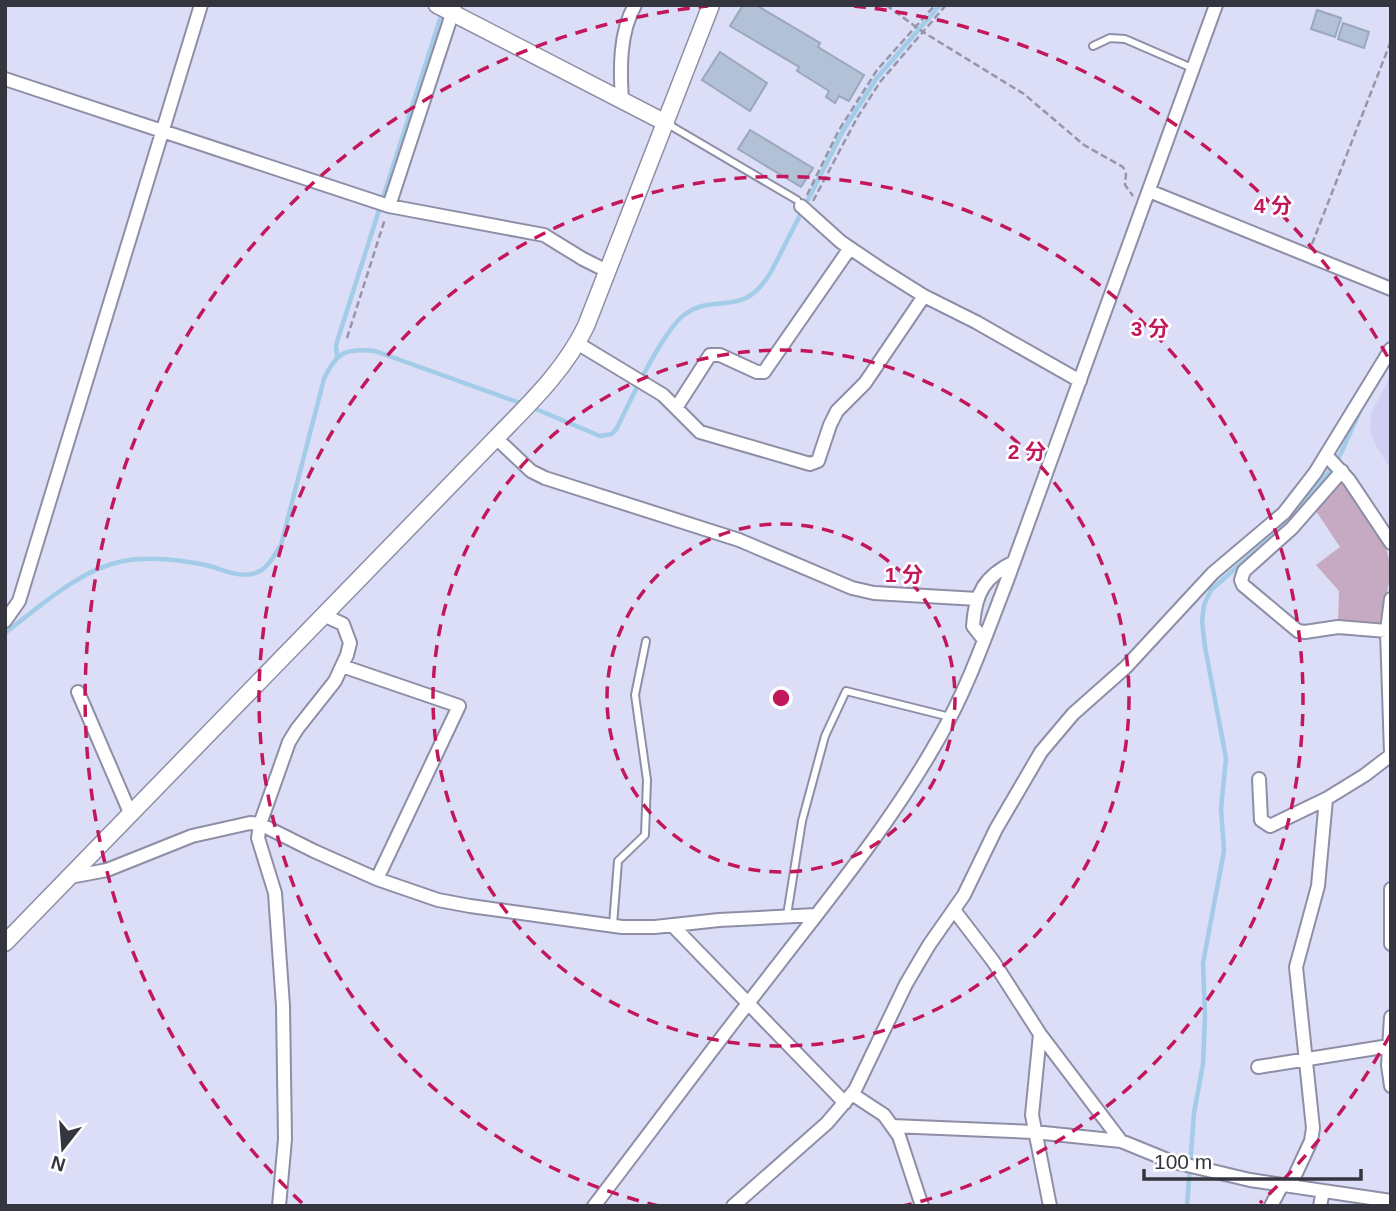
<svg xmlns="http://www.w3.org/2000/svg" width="1396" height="1211" font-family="Helvetica,'Noto Sans JP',sans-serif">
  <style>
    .built { fill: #d0d1f2 }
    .green { fill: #c5aac1 }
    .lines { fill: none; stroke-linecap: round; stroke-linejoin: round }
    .stream { stroke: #a2cce7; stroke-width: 4.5 }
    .building { fill: #b3c1d7; stroke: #9aa8bd; stroke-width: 2 }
    .service-casing { stroke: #8e8fa7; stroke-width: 10 }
    .minor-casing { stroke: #8e8fa7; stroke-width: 16 }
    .tertiary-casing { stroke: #8e8fa7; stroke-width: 19 }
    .path { stroke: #9596a9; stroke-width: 2.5; stroke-dasharray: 7 3.5; stroke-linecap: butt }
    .service { stroke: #fff; stroke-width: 6 }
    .minor { stroke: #fff; stroke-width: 12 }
    .tertiary { stroke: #fff; stroke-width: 16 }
    .ring { fill: none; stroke: #c2185b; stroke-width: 3.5; stroke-dasharray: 12 9 }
    .centre { fill: #c2185b; stroke: #fff; stroke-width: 3.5 }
    .ring-label { font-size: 21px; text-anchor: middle; font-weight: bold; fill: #c2185b; stroke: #fff; stroke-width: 5; stroke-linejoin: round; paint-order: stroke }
  </style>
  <rect width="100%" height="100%" fill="#dcddf6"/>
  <path class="built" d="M1391 375V469L1377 448 1370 432 1371 413Z"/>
  <path class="green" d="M1341 483H1348C1364 509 1394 546 1390 577 1387 593 1383 608 1382 625L1338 622 1339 591 1316 565 1340 547 1316 511Z"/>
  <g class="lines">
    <path class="stream" d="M337 357 336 345 442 13
      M531 407 600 436 612 434 617 428C630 401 662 332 684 315 715 291 744 321 772 270L843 131 876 79 940 5
      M5 633C38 608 78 571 119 562 146 556 182 560 210 566 223 570 238 577 252 574 267 571 273 557 281 545L324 379C336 352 346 348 375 351L523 404
      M1187 1206 1194 1113 1203 1064 1205 1017 1203 963 1224 851 1221 809 1226 758 1205 647 1202 621 1204 605 1211 590 1279 530 1328 473 1341 453 1359 413"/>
  </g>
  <path class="building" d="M743 5H756L820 43 818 47 864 75 849 101 839 96 835 103 826 97 829 91 797 71 799 67 730 26Z
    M1317 10 1341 18 1335 37 1311 29Z
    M1343 23 1369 32 1364 48 1338 39Z
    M720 52 767 83 750 111 702 80Z
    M750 130 813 168 801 187 738 149Z"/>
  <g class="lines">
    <g class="service-casing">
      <path id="service" d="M1093 46 1110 38 1125 39 1192 68
        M666 123 797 200
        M787 915 802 821 825 736 846 691 950 717
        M613 925 618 861 645 835 647 780 635 695 646 641"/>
    </g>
    <g class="minor-casing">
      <path id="minor" d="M5 79 389 206 544 235 583 259 607 271
        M622 101C620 70 619 33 635 5
        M1149 191 1391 289
        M389 206 455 5
        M801 206 841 242 881 269 924 296 976 322 1080 381
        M577 343 663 395 700 432 810 464 818 461 830 425 837 411 865 383 924 296
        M676 408 710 355H720L757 372H764L850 248
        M496 438 531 471 545 478 739 540 852 588 874 593 978 599
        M1326 455 1349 480 1391 543
        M1342 471 1292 528 1244 571 1241 580 1243 585 1298 631 1305 632 1338 627 1387 631
        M1391 599 1387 631 1391 753
        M5 621 19 601 201 5
        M984 640 973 626C975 593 985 576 1014 562
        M342 666 459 706 377 879
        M78 692 131 815
        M1259 779 1261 820 1270 826 1326 799 1365 775 1391 755
        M70 877 107 870 192 836 250 823 260 824 314 851 377 879 438 900 470 906 622 927H655L719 920 816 915
        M1391 889V944
        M954 910 993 961 1040 1034 1121 1141 1170 1161 1250 1180 1391 1201
        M672 925 845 1103
        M1391 1017 1388 1065 1391 1086
        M1040 1034 1032 1115 1050 1206
        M1258 1067 1389 1046
        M852 1094 884 1115 899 1136 922 1206
        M892 1126 1034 1132 1121 1141
        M1290 1186 1311 1141 1313 1128 1296 967 1318 886 1326 799
        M279 1206 285 1139 283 1006 275 893 258 838 260 824 289 742 297 729 335 681 347 655 350 643 343 624 323 615
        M594 1206C655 1126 715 1045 777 966 834 892 893 820 939 738 968 688 987 632 1008 578L1216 5
        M733 1206 827 1123 855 1090 906 984 929 945 964 895 996 829 1041 752 1073 714 1126 667 1213 573 1284 513 1315 473 1391 349
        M1271 1206 1282 1185
        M1320 1206 1323 1191"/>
    </g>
    <g class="tertiary-casing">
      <path id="tertiary" d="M437 5 666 123
        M5 943 496 438C529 404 565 370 586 326L711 5"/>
    </g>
    <path class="path" d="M886 5 923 32 1024 94 1084 145 1123 167 1126 174 1125 185 1133 196
      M807 195 839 130 877 70 935 5
      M813 201 857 118 880 82 946 5
      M1312 244 1391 41
      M347 338 385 219"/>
    <use href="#service" class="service"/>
    <use href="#minor" class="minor"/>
    <use href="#tertiary" class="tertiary"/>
  </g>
  <g class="ring">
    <circle cx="781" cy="698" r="174"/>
    <circle cx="781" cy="698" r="348"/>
    <path d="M659 1206A522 522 0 1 1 903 1206"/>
    <path d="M1390 1035A696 696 0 0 1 1260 1203M302 1203A696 696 0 0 1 708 6M854 6A696 696 0 0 1 1390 361"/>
  </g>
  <circle cx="781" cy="698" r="10" class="centre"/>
  <g class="ring-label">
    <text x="1273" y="213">4 分</text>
    <text x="1150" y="336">3 分</text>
    <text x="1027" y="459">2 分</text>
    <text x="904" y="582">1 分</text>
  </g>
  <rect width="1396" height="1211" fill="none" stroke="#35353f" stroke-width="14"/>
  <g transform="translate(63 1148) rotate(197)" stroke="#ffffff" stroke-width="5" paint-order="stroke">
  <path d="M0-5L12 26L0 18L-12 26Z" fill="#35353f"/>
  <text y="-10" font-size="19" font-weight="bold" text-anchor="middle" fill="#35353f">N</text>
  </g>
  <path d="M1144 1169v10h217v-10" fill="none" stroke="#35353f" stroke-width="3.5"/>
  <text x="1154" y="1169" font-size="21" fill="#35353f" stroke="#ffffff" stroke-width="5" paint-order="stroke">100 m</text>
</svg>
